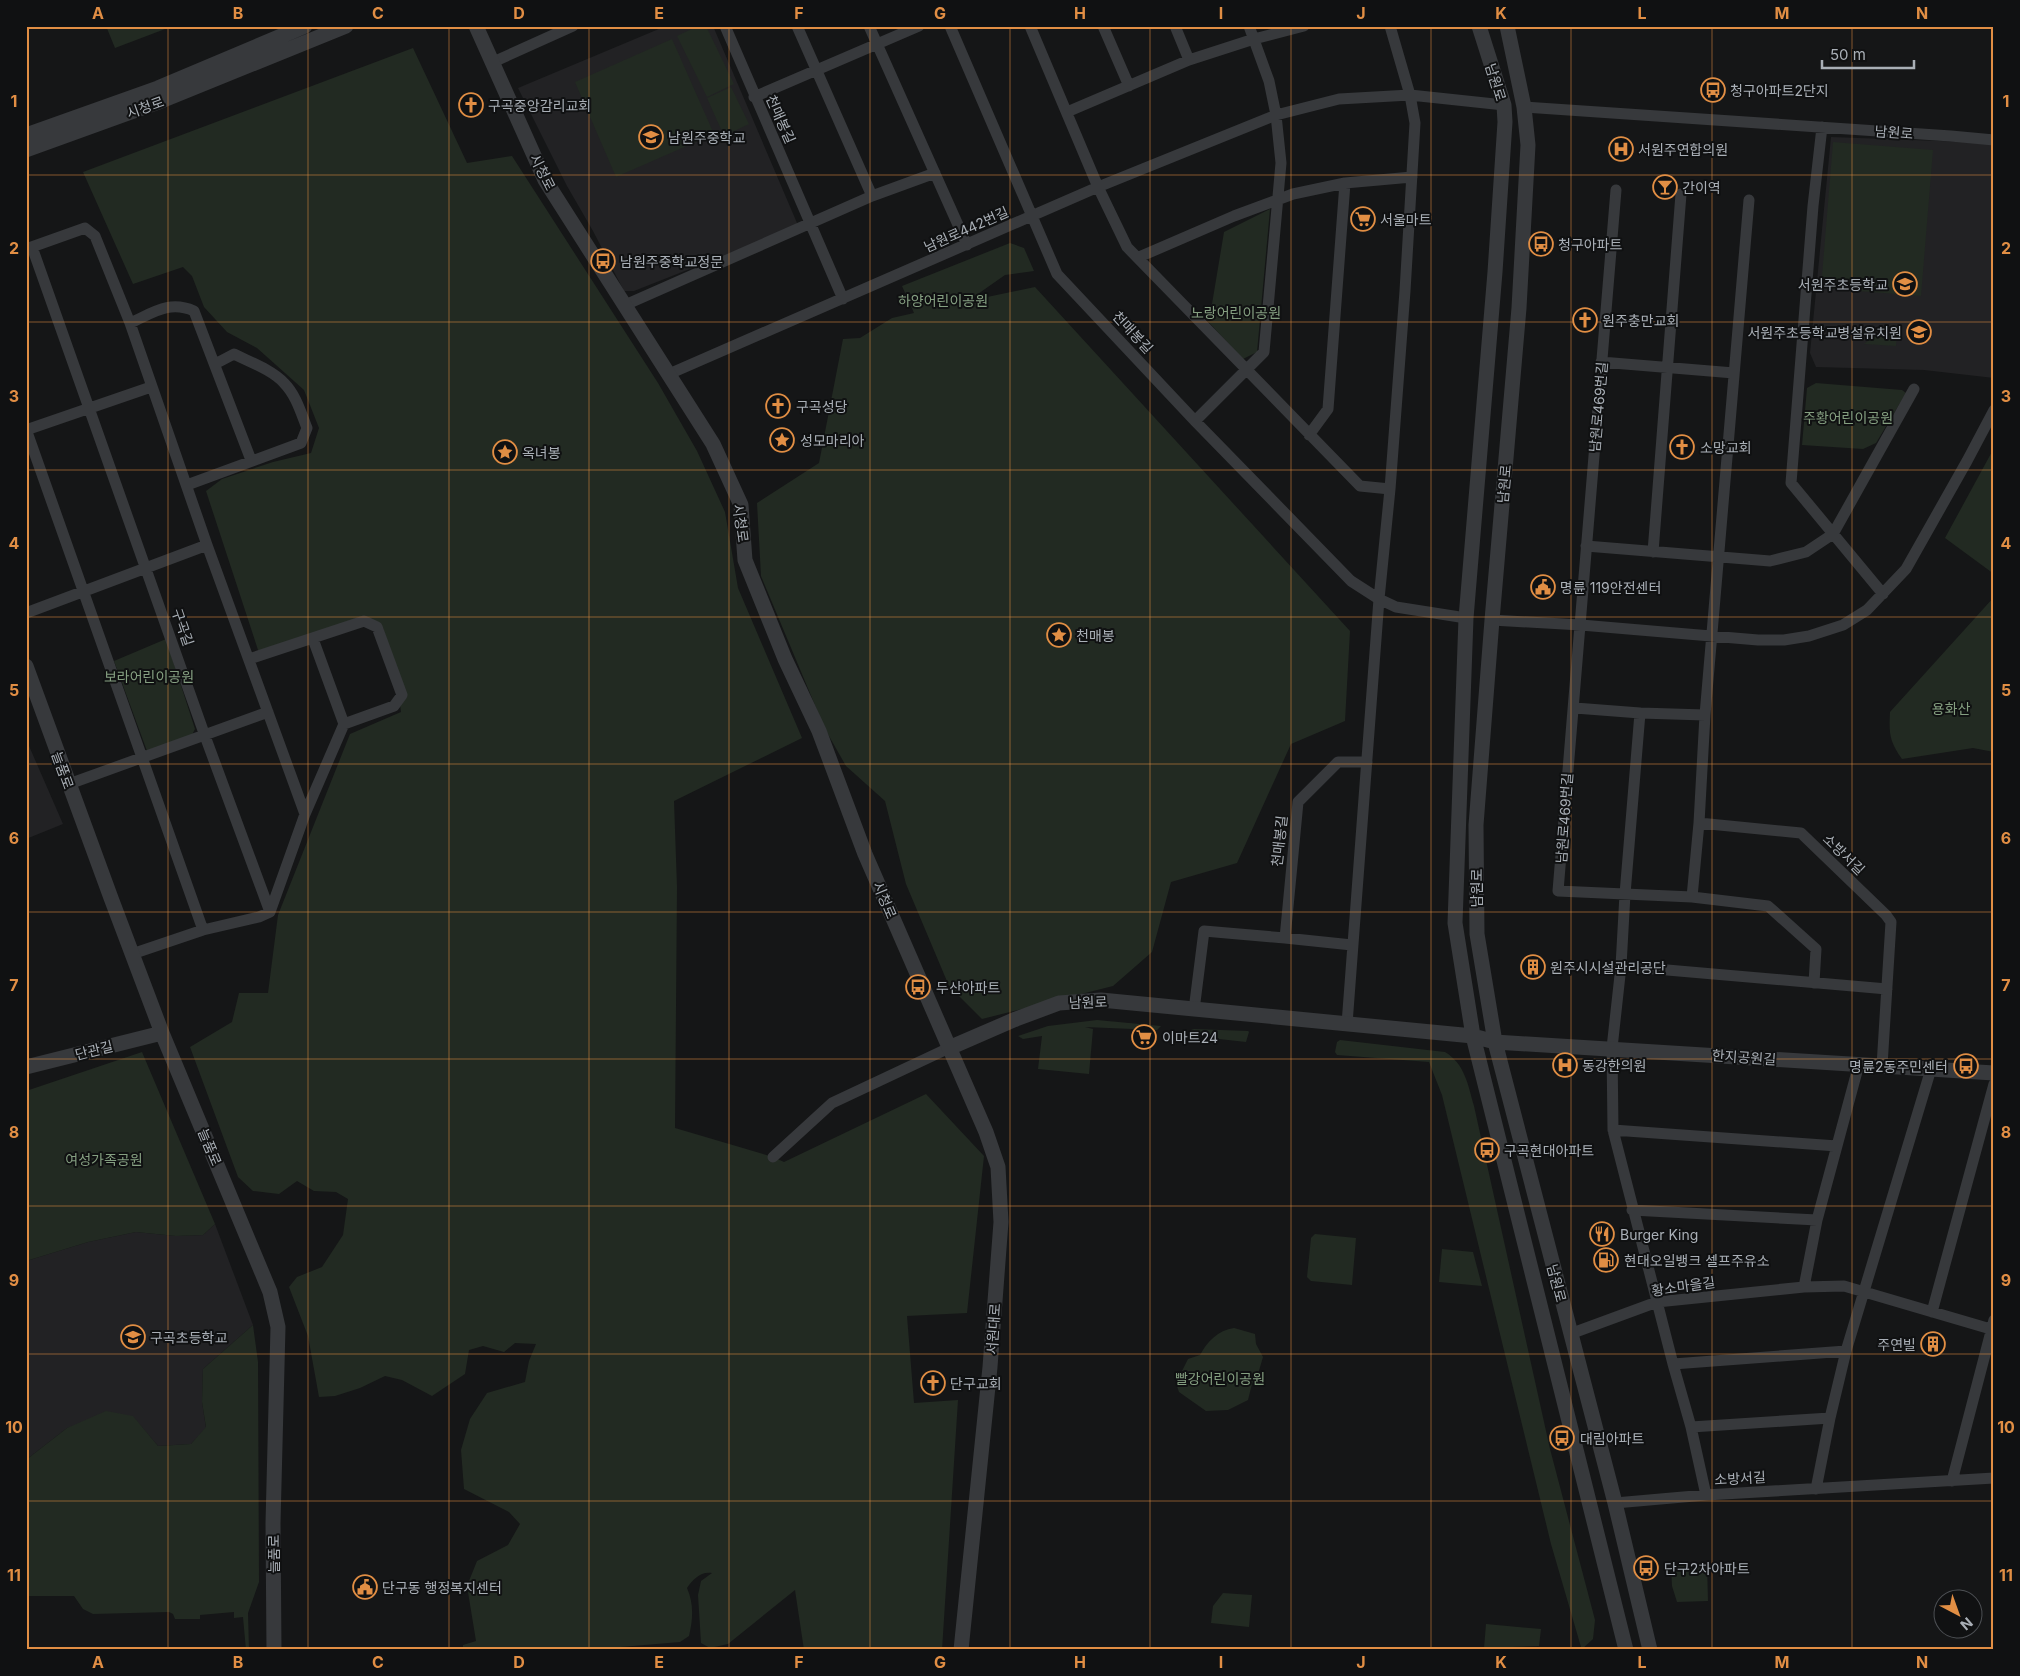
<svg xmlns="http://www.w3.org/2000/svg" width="2020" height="1676" font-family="Inter,'Noto Sans KR',sans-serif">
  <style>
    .built { fill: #222224 }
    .green { fill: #222a22 }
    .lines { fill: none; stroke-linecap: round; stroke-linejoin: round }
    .minor { stroke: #37393c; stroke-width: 11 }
    .tertiary { stroke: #37393c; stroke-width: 15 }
    .grid { fill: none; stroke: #e18e44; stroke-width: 1; stroke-opacity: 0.55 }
    .labels { text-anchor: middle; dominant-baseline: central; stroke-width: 4; stroke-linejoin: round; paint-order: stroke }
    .street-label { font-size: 14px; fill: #a9afb6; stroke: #101112 }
    .poi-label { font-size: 14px; fill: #a9afb6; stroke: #101112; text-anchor: start }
    .park-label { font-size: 14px; fill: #859f81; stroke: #101112 }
    .neatline { fill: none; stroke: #e18e44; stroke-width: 2 }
    .grid-label { font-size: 16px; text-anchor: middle; font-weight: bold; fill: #e18e44 }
  </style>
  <rect width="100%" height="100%" fill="#151617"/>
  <path class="built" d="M666 26H713L797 223 796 227 634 291H624L593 231 567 186 518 88Z
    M1831 137 1994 143V378L1924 370 1816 367 1810 353Z
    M26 739 63 824 26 839Z
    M215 1224 253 1325 203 1369 202 1402 206 1428 191 1444 158 1446 133 1417 67 1428 26 1460V1261L88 1242 136 1232 176 1236 203 1235Z"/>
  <path class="green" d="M106 26H173L115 48Z
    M698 26H706L734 84 707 97 677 36Z
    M672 39 714 134 616 177 575 82Z
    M413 48 467 163 512 156 658 383 697 451 725 512 738 588 802 738 674 801 677 887 675 1128 773 1157 784 1162 926 1094 984 1156 967 1313 907 1316 914 1403 958 1400 942 1650H804L795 1590 728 1644 710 1648 701 1643 698 1595 701 1581 712 1573C701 1571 693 1579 687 1588 694 1604 693 1619 689 1636L680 1642 621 1647 614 1650H463V1645L476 1641 467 1586 477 1561 508 1545 520 1524 509 1512 464 1489 461 1450 470 1419 487 1393 525 1382 529 1361 536 1344 515 1343 504 1352 483 1346 469 1350 465 1374 432 1396 402 1380 385 1376 360 1388 335 1396 319 1397 308 1336 289 1287 297 1277 322 1267 343 1235 348 1199 336 1192 314 1191 297 1181 279 1194 253 1191 238 1177 190 1047 232 1022 239 993H268L278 915 350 734 401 712 395 665 383 628 360 617 259 653 206 491 222 479 273 462 311 453 319 428 304 390 257 348 227 332 204 307 192 276 183 267 133 284 83 172Z
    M731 87 749 124 724 136 707 98Z
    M1833 142 1933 150 1921 296 1821 288Z
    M1270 209 1257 352 1243 359 1201 314 1212 304 1224 232Z
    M1010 243 1024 248 1034 271 1005 275 975 296 973 300 1035 287 1350 631 1345 721 1291 744 1237 863 1171 882 1152 952 1113 986 982 1019 949 986 906 884 885 801 846 766 825 729 761 576 757 503 819 463 843 339 860 338 892 318 914 313 902 286Z
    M1880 331 1897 332 1896 346 1864 344Z
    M1816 383 1902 390 1906 393 1876 443 1863 449 1802 445 1807 388Z
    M1994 448V574L1945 538Z
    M1994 597V752L1973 748 1902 759C1889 741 1889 733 1890 712Z
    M166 639 195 729 192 735 147 751 114 661Z
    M1097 1020 1161 1026 1157 1030 1085 1027 1093 1029 1089 1074 1038 1069 1042 1036 1023 1039 1018 1036 1048 1026Z
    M1194 1029 1248 1031 1249 1032 1246 1042 1192 1036 1191 1030Z
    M1340 1040 1445 1052C1465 1064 1468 1085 1474 1106L1550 1449 1595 1620 1593 1639 1581 1650H1519L1581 1647 1551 1544 1442 1095 1429 1062 1337 1055 1335 1052 1337 1042Z
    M142 1052 215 1224 203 1235 176 1236 136 1232 88 1242 26 1261V1091Z
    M1315 1234 1356 1238 1352 1285 1311 1281 1307 1277 1311 1238Z
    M1442 1249 1473 1252 1482 1286 1439 1282Z
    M253 1325 258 1362 259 1582 248 1613 249 1650H246L243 1617 234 1618V1612L200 1615V1619H175L173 1614 169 1612 93 1614 83 1609 74 1596H26V1460L67 1428 106 1411 133 1416 158 1446 191 1444 206 1427 202 1402 203 1369Z
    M1234 1328 1255 1334 1256 1344 1263 1357 1258 1374 1252 1384 1248 1400 1228 1410 1206 1411 1179 1392 1176 1383 1188 1359 1200 1355C1207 1342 1218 1330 1234 1328Z
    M1707 1564 1708 1601 1677 1602 1672 1586 1671 1565Z
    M1223 1593 1252 1595 1249 1627 1211 1623 1213 1606Z
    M1486 1624 1541 1629 1539 1646 1484 1648Z"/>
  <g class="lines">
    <path class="minor" d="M725 26 843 299
      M797 26 872 196
      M869 26 967 245
      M950 26 1057 274 1195 421 1351 581 1379 599 1396 607 1466 618
      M1030 26 1098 187 1127 247 1360 486 1390 489 1405 291 1415 123 1410 95 1390 26
      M1103 26 1129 86
      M1175 26 1189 60
      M491 63 573 26
      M754 97 919 26
      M1524 107 1951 136 1994 140
      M1067 112 1189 60 1254 39 1304 26
      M1822 127 1813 206 1791 483 1883 594
      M1616 190 1558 891 1692 897 1768 906 1816 949 1814 983
      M32 247 205 736 270 912
      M26 249 85 228 95 236 130 323 207 545 305 814
      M1139 257 1234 216 1293 194 1345 183 1412 177
      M625 305 872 196 935 173
      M130 323C153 313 169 300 194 311L251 460
      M1601 362 1734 373
      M669 374 1098 187 1276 115 1339 99 1410 95 1504 105
      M1195 421 1264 352 1281 163 1276 115 1269 81 1249 26
      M26 429 203 930
      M26 430 151 387
      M1309 435 1328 409 1345 183
      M187 485 301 443 307 428C301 413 296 395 284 383 272 370 250 362 234 354L215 364
      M1586 546 1770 561 1806 552 1833 534 1914 389
      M1653 552 1681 194
      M26 613 207 545
      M1492 620 1581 625 1758 640H1784L1809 636 1843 625 1867 610 1906 569 1967 461 1994 410
      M249 659 364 621 377 627 402 695 394 706 344 724
      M1575 708 1640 713 1705 715
      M1640 713 1625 894 1621 966 1612 1048 1613 1130 1673 1364 1691 1427 1706 1495
      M69 784 268 712
      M1699 823 1801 833 1886 915 1891 922 1882 1066
      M1692 897 1699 823 1705 715 1749 200
      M1352 945 1285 938 1298 802 1338 762H1367
      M132 954 203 930 259 917 270 912 305 814 344 724 313 639
      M1621 966 1887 989
      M1194 1010 1204 931 1285 938
      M1347 1024 1379 599 1390 489
      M1613 1130 1837 1146
      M773 1157 832 1103 949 1048
      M1632 1210 1817 1220
      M1804 1287 1817 1220 1859 1064
      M1932 1312 1994 1084
      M1570 1334 1657 1302 1804 1287 1844 1286 1994 1330
      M1673 1364 1846 1351
      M1691 1427 1830 1418
      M1952 1481 1994 1320
      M1816 1489 1830 1418 1846 1351 1931 1069
      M1615 1503 1706 1495 1994 1478"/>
    <path class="tertiary" d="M476 26 545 180 713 444 741 505 745 560 785 659 819 731 865 854 986 1132 998 1167 1001 1222 990 1367 961 1650
      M1479 26 1504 105 1505 122 1495 272 1466 618 1455 923 1473 1036 1626 1650
      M1507 26 1524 107 1528 145 1519 308 1492 620 1476 825 1477 934 1495 1042 1615 1503 1650 1650
      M26 135 158 88 305 26
      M26 150 156 103 346 26
      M26 666 111 898 162 1033 270 1292 278 1327 273 1523 274 1650
      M949 1048 1016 1019 1059 1003 1101 1000 1473 1036 1495 1042 1994 1073
      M26 1067 162 1033"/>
  </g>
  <path class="grid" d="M168 26V1650M308 26V1650M449 26V1650M589 26V1650M729 26V1650M870 26V1650M1010 26V1650M1150 26V1650M1291 26V1650M1431 26V1650M1571 26V1650M1712 26V1650M1852 26V1650M26 175H1994M26 322H1994M26 470H1994M26 617H1994M26 764H1994M26 912H1994M26 1059H1994M26 1206H1994M26 1354H1994M26 1501H1994"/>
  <defs>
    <g id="bus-ring" transform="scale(1.25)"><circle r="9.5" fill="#101112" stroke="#e18e44" stroke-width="1.5"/><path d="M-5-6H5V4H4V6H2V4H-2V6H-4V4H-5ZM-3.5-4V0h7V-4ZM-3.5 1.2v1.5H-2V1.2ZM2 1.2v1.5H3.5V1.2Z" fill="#e18e44"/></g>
    <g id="church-ring" transform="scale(1.25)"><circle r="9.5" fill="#101112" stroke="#e18e44" stroke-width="1.5"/><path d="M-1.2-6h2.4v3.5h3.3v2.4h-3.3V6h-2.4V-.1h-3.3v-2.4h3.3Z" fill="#e18e44"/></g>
    <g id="school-ring" transform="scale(1.25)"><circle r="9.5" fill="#101112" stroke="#e18e44" stroke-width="1.5"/><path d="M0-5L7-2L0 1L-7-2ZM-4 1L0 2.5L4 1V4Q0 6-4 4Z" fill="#e18e44"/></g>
    <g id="hospital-ring" transform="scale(1.25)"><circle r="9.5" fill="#101112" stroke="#e18e44" stroke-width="1.5"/><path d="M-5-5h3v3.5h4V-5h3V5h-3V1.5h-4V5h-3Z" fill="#e18e44"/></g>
    <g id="bar-ring" transform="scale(1.25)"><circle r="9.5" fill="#101112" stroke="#e18e44" stroke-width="1.5"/><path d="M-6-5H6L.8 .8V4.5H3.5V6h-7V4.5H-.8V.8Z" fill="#e18e44"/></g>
    <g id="supermarket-ring" transform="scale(1.25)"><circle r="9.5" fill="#101112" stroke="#e18e44" stroke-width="1.5"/><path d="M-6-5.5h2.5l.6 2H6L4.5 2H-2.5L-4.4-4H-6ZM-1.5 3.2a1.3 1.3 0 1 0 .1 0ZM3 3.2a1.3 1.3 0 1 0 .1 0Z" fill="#e18e44"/></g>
    <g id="sight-ring" transform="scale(1.25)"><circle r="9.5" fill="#101112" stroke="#e18e44" stroke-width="1.5"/><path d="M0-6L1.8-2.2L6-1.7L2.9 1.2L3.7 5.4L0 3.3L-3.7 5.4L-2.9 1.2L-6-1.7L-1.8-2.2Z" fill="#e18e44"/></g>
    <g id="civic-ring" transform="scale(1.25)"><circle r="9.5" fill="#101112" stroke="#e18e44" stroke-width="1.5"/><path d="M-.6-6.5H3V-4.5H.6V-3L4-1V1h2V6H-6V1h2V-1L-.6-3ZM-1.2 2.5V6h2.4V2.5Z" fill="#e18e44"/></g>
    <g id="building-ring" transform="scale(1.25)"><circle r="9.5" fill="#101112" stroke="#e18e44" stroke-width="1.5"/><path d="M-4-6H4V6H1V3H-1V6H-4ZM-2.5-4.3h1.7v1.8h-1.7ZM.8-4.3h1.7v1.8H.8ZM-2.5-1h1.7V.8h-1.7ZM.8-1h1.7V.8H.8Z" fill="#e18e44"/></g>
    <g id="restaurant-ring" transform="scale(1.25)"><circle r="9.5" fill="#101112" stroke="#e18e44" stroke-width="1.5"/><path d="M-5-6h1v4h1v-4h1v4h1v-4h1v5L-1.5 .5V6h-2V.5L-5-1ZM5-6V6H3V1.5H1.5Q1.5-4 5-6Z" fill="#e18e44"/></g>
    <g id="fuel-ring" transform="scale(1.25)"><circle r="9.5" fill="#101112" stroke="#e18e44" stroke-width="1.5"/><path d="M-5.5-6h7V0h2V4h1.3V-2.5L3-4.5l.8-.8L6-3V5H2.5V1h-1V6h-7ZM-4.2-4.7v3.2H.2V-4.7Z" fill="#e18e44"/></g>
  </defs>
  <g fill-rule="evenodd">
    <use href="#bus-ring" x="1713" y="90"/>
    <use href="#church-ring" x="471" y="105"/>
    <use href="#school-ring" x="651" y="137"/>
    <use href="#hospital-ring" x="1621" y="149"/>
    <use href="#bar-ring" x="1665" y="187"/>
    <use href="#supermarket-ring" x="1363" y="219"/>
    <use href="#bus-ring" x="1541" y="244"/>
    <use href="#bus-ring" x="603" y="261"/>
    <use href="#school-ring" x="1905" y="284"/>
    <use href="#church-ring" x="1585" y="320"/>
    <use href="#school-ring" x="1919" y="332"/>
    <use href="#church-ring" x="778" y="406"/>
    <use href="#sight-ring" x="782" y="440"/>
    <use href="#church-ring" x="1682" y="447"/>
    <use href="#sight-ring" x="505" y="452"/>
    <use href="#civic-ring" x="1543" y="587"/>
    <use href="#sight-ring" x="1059" y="635"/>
    <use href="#building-ring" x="1533" y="967"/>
    <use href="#bus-ring" x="918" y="987"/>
    <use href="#supermarket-ring" x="1144" y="1037"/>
    <use href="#hospital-ring" x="1565" y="1065"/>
    <use href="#bus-ring" x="1966" y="1066"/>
    <use href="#bus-ring" x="1487" y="1150"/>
    <use href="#restaurant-ring" x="1602" y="1234"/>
    <use href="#fuel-ring" x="1606" y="1260"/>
    <use href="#school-ring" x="133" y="1337"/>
    <use href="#building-ring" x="1933" y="1344"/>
    <use href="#church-ring" x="933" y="1383"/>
    <use href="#bus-ring" x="1562" y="1438"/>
    <use href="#bus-ring" x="1646" y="1568"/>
    <use href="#civic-ring" x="365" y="1587"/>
  </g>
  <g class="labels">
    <g class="street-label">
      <text transform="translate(1496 82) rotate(73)">남원로</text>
      <text transform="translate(145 107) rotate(-20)">시청로</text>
      <text transform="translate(781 119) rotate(66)">천매봉길</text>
      <text transform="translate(1894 132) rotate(4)">남원로</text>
      <text transform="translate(543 172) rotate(63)">시청로</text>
      <text transform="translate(966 229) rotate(-24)">남원로442번길</text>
      <text transform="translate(1133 332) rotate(47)">천매봉길</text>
      <text transform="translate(1598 407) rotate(-85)">남원로469번길</text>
      <text transform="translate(1504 484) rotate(-85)">남원로</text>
      <text transform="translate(741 523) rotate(82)">시청로</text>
      <text transform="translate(183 627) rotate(71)">구곡길</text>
      <text transform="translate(63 770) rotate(70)">늘품로</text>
      <text transform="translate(1564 818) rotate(-86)">남원로469번길</text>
      <text transform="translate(1279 841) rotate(-84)">천매봉길</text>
      <text transform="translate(1844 854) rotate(44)">소방서길</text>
      <text transform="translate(1476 888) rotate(-90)">남원로</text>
      <text transform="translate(885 900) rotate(67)">시청로</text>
      <text transform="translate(1088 1002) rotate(-2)">남원로</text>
      <text transform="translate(94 1050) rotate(-14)">단관길</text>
      <text transform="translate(1744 1057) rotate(4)">한지공원길</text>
      <text transform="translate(210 1147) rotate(67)">늘품로</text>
      <text transform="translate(1557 1283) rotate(75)">남원로</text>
      <text transform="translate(1683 1286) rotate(-8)">황소마을길</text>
      <text transform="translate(993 1329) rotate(-86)">서원대로</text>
      <text transform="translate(1740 1478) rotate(-3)">소방서길</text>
      <text transform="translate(273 1554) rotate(-90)">늘품로</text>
    </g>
    <g class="poi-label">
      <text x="1730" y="90">청구아파트2단지</text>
      <text x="488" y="105">구곡중앙감리교회</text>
      <text x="668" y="137">남원주중학교</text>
      <text x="1638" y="149">서원주연합의원</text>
      <text x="1682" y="187">간이역</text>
      <text x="1380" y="219">서울마트</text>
      <text x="1558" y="244">청구아파트</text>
      <text x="620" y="261">남원주중학교정문</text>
      <text x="1888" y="284" text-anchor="end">서원주초등학교</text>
      <text x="1602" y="320">원주충만교회</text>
      <text x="1902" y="332" text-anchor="end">서원주초등학교병설유치원</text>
      <text x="796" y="406">구곡성당</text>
      <text x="800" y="440">성모마리아</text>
      <text x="1700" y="447">소망교회</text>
      <text x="522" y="452">옥녀봉</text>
      <text x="1560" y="587">명륜 119안전센터</text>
      <text x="1076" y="635">천매봉</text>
      <text x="1550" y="967">원주시시설관리공단</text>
      <text x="936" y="987">두산아파트</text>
      <text x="1162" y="1037">이마트24</text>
      <text x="1582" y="1065">동강한의원</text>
      <text x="1948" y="1066" text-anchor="end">명륜2동주민센터</text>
      <text x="1504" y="1150">구곡현대아파트</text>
      <text x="1620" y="1234">Burger King</text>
      <text x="1624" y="1260">현대오일뱅크 셀프주유소</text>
      <text x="150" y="1337">구곡초등학교</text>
      <text x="1916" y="1344" text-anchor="end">주연빌</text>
      <text x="950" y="1383">단구교회</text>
      <text x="1580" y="1438">대림아파트</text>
      <text x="1664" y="1568">단구2차아파트</text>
      <text x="382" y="1587">단구동 행정복지센터</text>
    </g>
    <g class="park-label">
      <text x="943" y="300">하양어린이공원</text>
      <text x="1236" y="312">노랑어린이공원</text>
      <text x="1848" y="417">주황어린이공원</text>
      <text x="149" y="676">보라어린이공원</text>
      <text x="1951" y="708">용화산</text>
      <text x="104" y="1159">여성가족공원</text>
      <text x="1220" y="1378">빨강어린이공원</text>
    </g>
  </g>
  <rect width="2020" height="1676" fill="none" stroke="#101112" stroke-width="55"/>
  <g transform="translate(1958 1614) rotate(139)"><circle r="24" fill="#101112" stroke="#4d5054"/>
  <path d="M0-4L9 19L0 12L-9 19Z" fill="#e18e44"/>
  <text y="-8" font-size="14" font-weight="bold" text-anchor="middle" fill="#a9afb6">N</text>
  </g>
  <path d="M1822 60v8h92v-8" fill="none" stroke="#a9afb6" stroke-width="2.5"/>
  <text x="1830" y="60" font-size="15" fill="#a9afb6" stroke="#101112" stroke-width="4" paint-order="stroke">50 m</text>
  <rect x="28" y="28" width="1964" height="1620" class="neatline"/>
  <g class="grid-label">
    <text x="98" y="19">A</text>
    <text x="238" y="19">B</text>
    <text x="378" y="19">C</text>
    <text x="519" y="19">D</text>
    <text x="659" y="19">E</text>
    <text x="799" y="19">F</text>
    <text x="940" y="19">G</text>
    <text x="1080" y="19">H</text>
    <text x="1221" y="19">I</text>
    <text x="1361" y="19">J</text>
    <text x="1501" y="19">K</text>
    <text x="1642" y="19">L</text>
    <text x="1782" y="19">M</text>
    <text x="1922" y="19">N</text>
    <text x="14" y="107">1</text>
    <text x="2006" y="107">1</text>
    <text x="14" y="254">2</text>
    <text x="2006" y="254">2</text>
    <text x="14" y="402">3</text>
    <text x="2006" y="402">3</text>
    <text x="14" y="549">4</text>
    <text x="2006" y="549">4</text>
    <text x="14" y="696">5</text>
    <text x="2006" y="696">5</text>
    <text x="14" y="844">6</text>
    <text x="2006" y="844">6</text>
    <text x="14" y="991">7</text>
    <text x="2006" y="991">7</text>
    <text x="14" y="1138">8</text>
    <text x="2006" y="1138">8</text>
    <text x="14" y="1286">9</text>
    <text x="2006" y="1286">9</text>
    <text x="14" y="1433">10</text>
    <text x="2006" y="1433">10</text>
    <text x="14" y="1581">11</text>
    <text x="2006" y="1581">11</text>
    <text x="98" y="1668">A</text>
    <text x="238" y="1668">B</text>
    <text x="378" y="1668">C</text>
    <text x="519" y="1668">D</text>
    <text x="659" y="1668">E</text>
    <text x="799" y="1668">F</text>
    <text x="940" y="1668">G</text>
    <text x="1080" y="1668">H</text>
    <text x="1221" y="1668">I</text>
    <text x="1361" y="1668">J</text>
    <text x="1501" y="1668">K</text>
    <text x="1642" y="1668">L</text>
    <text x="1782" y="1668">M</text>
    <text x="1922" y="1668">N</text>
  </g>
</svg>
